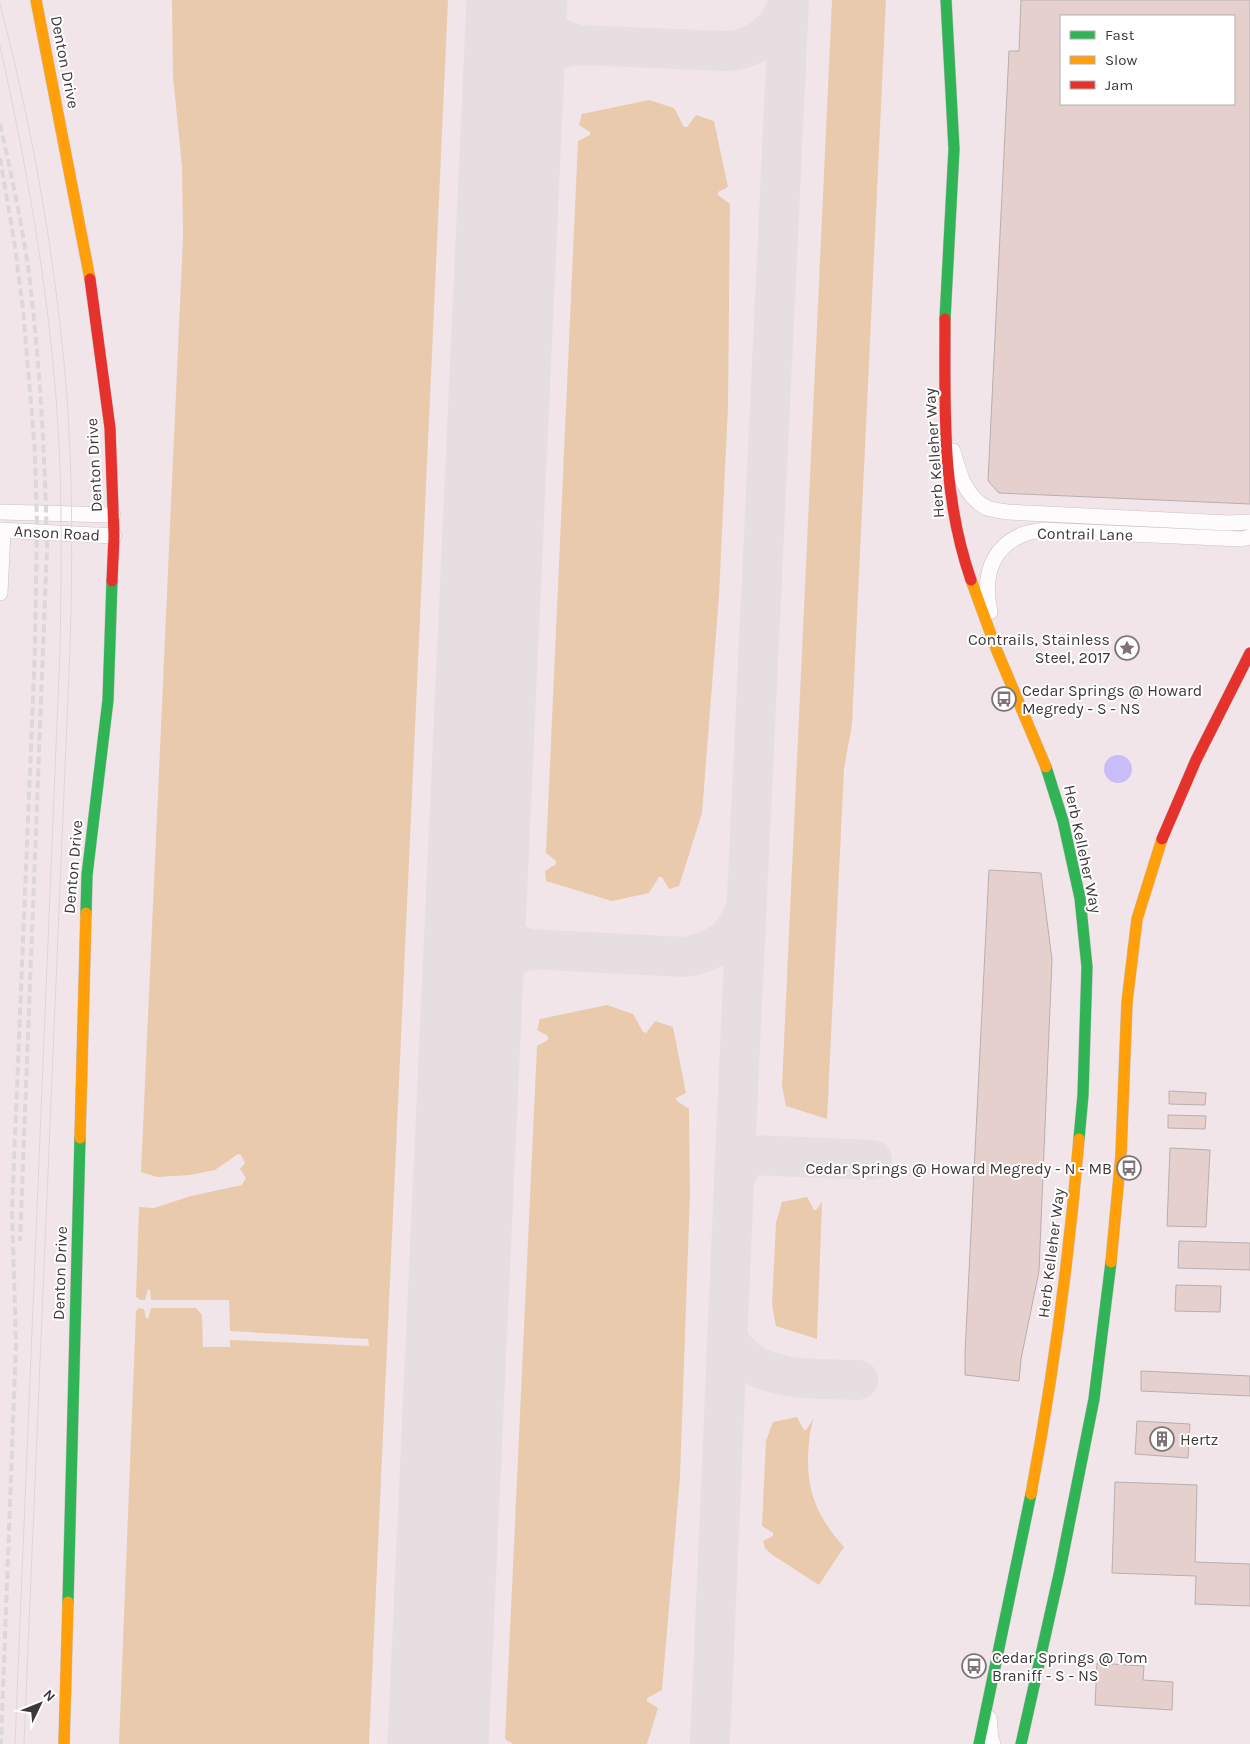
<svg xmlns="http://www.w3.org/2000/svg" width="1250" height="1744" font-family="Karla,sans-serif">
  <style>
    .green { fill: #e9caac }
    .water { fill: #cabcf8 }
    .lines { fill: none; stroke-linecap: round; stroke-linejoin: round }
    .taxiway { stroke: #e7dee1; stroke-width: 40 }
    .runway { stroke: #e7dee1; stroke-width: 101 }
    .building { fill: #e5d0ce; stroke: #b8aeae; fill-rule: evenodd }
    .street-casing { stroke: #cdc2c5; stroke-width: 16 }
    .fast-casing { stroke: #cdc2c5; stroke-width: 12 }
    .slow-casing { stroke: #cdc2c5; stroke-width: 12 }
    .jam-casing { stroke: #cdc2c5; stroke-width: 12 }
    .street { stroke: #fdfbfc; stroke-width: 15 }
    .fast { stroke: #30b455; stroke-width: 11 }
    .slow { stroke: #ff9f0a; stroke-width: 11 }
    .jam { stroke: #e5322d; stroke-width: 11 }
    .tram { stroke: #dcd7d9; stroke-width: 1 }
    .rail { stroke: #dcd7d9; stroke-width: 4; stroke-dasharray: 8 4; stroke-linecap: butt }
    .labels { text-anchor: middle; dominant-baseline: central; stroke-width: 4; stroke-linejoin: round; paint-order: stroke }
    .street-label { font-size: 16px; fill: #3f3739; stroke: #fff }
    .poi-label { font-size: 16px; fill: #3f3739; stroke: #fff; text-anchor: start }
  </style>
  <rect width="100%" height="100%" fill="#f2e5e9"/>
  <path class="green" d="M172 0H448L369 1744H119L136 1311 139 1308 144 1309 146 1318 148 1319 151 1308H196L202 1315 203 1347H230V1340L369 1346 368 1339 230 1331 229 1300H151L150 1290 148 1289 145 1300H140L136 1297 139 1207 154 1208 191 1196 242 1185 246 1178 240 1169 245 1163 241 1155 238 1154 215 1170 190 1175 157 1177 141 1172 183 237 182 166 173 77Z
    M832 0H886L852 724 844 769 827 1119 786 1106 782 1086Z
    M649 100 674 108 684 127H687L696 115 714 121 728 187 718 192V195L730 204 728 406 719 596 702 813 679 886 669 889 662 877H659L649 893 612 901 546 881 545 871 556 864V861L546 853 578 141 590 135V132L579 125 582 114Z
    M607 1005 633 1014 643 1032 646 1033 655 1021 673 1027 686 1093 676 1098 677 1101 689 1109 690 1193 680 1477 662 1690 647 1698V1701L658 1708 647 1744H513L505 1739 537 1046 548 1040V1036L537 1030 540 1019Z
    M807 1197 814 1210H816L822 1202 817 1339 776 1326 772 1305 776 1223 782 1202Z
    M797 1417 804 1430H806L814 1418C809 1431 809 1443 808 1456 807 1494 819 1519 844 1547L819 1585 771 1554 765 1548 763 1541 773 1536V1533L762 1526 766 1441 773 1422Z"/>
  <path class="water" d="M1104 769a14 14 0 1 1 28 0a14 14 0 1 1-28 0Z"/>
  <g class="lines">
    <path class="taxiway" d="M525 0C533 26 553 38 578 45
      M512 105C516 97 518 87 522 79 533 57 555 47 578 45L726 51C757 50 781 29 789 0
      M477 895C486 922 502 939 528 949L686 957C720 950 734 938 747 906
      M471 1008C481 974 501 953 537 949
      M734 1179 741 1165 753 1155 872 1160
      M727 1337C731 1343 734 1349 739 1353 766 1383 820 1378 858 1380
      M710 1744 737 1111 789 0"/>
    <path class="runway" d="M438 1744 517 0"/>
  </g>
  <path class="building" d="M1021 0H1250V504L999 493 988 481 1009 51H1019ZM1061 16H1234V104H1061Z
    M989 870 1041 873 1052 960 1039 1271 1021 1359 1019 1381 965 1375V1353Z
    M1169 1091 1206 1093 1205 1105 1169 1104Z
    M1168 1115 1206 1116 1205 1129 1168 1128Z
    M1170 1148 1210 1150 1206 1227 1167 1226Z
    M1179 1241 1250 1243V1270L1178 1268Z
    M1176 1285 1221 1286 1220 1312 1175 1311Z
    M1141 1371 1250 1376V1396L1141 1391Z
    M1137 1421 1190 1424 1188 1458 1135 1454Z
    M1115 1482 1197 1485 1195 1562 1250 1564V1606L1195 1604 1196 1576 1112 1573Z
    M1097 1663 1144 1666 1143 1680 1173 1682 1172 1710 1095 1705Z"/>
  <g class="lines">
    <g class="street-casing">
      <path id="street" d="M953 451C959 473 965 497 987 508 993 510 1001 511 1007 512L1229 523 1250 522
        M0 512 113 515
        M0 530 114 536
        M0 593 3 531
        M990 612C983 579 989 548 1024 534 1029 532 1037 531 1043 530L1241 539 1250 537
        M989 1718 991 1739 993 1744"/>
    </g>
    <g class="fast-casing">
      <path id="fast" d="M945 319 954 149 946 0
        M1046 767 1063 821 1080 898 1087 967 1083 1095 1079 1139
        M86 913 87 875 108 700 112 581
        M68 1602 80 1138
        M979 1744 1031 1494
        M1021 1744 1060 1570 1094 1399 1111 1262"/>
    </g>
    <g class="slow-casing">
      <path id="slow" d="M36 0 90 279
        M971 580 997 651 1046 767
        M80 1138 86 913
        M1111 1262 1121 1155 1127 1002 1137 919 1162 839
        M1031 1494C1053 1377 1069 1259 1079 1139
        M64 1744 68 1602"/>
    </g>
    <g class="jam-casing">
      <path id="jam" d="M90 279 110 428 114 536 112 581
        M945 319C945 409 941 494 971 580
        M1162 839 1196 760 1250 653"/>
    </g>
    <use href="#street" class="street"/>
    <use href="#fast" class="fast"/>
    <use href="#slow" class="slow"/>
    <use href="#jam" class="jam"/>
    <path class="tram" d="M0 4C29 115 50 228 62 343 73 444 73 547 70 649L24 1744
      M0 46C31 185 55 326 60 468 62 529 61 589 60 650L15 1744"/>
    <path class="rail" d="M0 124C11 173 22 224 29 274 40 364 45 456 47 547L20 1241
      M0 158 14 240 23 309 35 452 37 526 35 648 12 1210 16 1343 1 1744"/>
  </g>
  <defs>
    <g id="sight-ring" transform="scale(1.25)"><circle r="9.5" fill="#fff" stroke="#7e7477" stroke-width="1.5"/><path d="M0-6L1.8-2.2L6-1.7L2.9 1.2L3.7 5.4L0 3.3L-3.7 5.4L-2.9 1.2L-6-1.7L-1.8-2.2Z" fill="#7e7477"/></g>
    <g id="bus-ring" transform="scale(1.25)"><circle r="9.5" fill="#fff" stroke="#7e7477" stroke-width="1.5"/><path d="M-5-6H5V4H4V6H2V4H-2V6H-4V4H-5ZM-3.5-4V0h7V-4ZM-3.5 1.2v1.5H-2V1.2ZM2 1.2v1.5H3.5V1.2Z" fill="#7e7477"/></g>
    <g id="building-ring" transform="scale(1.25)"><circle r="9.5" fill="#fff" stroke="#7e7477" stroke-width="1.5"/><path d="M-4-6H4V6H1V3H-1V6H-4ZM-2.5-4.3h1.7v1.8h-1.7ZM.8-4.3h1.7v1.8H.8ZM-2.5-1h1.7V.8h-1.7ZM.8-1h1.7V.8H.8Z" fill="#7e7477"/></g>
  </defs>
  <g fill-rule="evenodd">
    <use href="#sight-ring" x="1127" y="648"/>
    <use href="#bus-ring" x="1004" y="699"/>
    <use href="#bus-ring" x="1129" y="1168"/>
    <use href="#building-ring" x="1162" y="1439"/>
    <use href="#bus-ring" x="974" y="1666"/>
  </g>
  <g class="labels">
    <g class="street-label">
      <text transform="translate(65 62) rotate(79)">Denton Drive</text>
      <text transform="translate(934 453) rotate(-94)">Herb Kelleher Way</text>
      <text transform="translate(94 465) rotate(-93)">Denton Drive</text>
      <text transform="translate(57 533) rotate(3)">Anson Road</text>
      <text transform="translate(1085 534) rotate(1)">Contrail Lane</text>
      <text transform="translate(1083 849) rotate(78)">Herb Kelleher Way</text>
      <text transform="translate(73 867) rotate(-85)">Denton Drive</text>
      <text transform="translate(1051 1253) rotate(-83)">Herb Kelleher Way</text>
      <text transform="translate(60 1273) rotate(-88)">Denton Drive</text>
    </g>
    <g class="poi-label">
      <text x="1110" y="639" text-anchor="end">Contrails, Stainless<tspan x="1110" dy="18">Steel, 2017</tspan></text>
      <text x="1022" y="690">Cedar Springs @ Howard<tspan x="1022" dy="18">Megredy - S - NS</tspan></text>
      <text x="1112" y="1168" text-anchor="end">Cedar Springs @ Howard Megredy - N - MB</text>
      <text x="1180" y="1439">Hertz</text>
      <text x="992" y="1657">Cedar Springs @ Tom<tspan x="992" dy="18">Braniff - S - NS</tspan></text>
    </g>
  </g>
  <rect x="1060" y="15" width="175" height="90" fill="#ffffff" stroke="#b2afb0"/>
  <rect x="1070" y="31" width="25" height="8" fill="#30b455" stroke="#b2afb0"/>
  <text x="1105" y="40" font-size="15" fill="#3f3739">Fast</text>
  <rect x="1070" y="56" width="25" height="8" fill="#ff9f0a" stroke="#b2afb0"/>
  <text x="1105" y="65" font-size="15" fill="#3f3739">Slow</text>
  <rect x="1070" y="81" width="25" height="8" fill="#e5322d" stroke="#b2afb0"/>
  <text x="1105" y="90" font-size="15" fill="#3f3739">Jam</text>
  <g transform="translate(40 1704) rotate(47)" stroke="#ffffff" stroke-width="4" paint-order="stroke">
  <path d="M0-4L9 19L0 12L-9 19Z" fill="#3f3739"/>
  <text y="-8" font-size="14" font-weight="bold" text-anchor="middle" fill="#3f3739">N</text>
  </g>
</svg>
